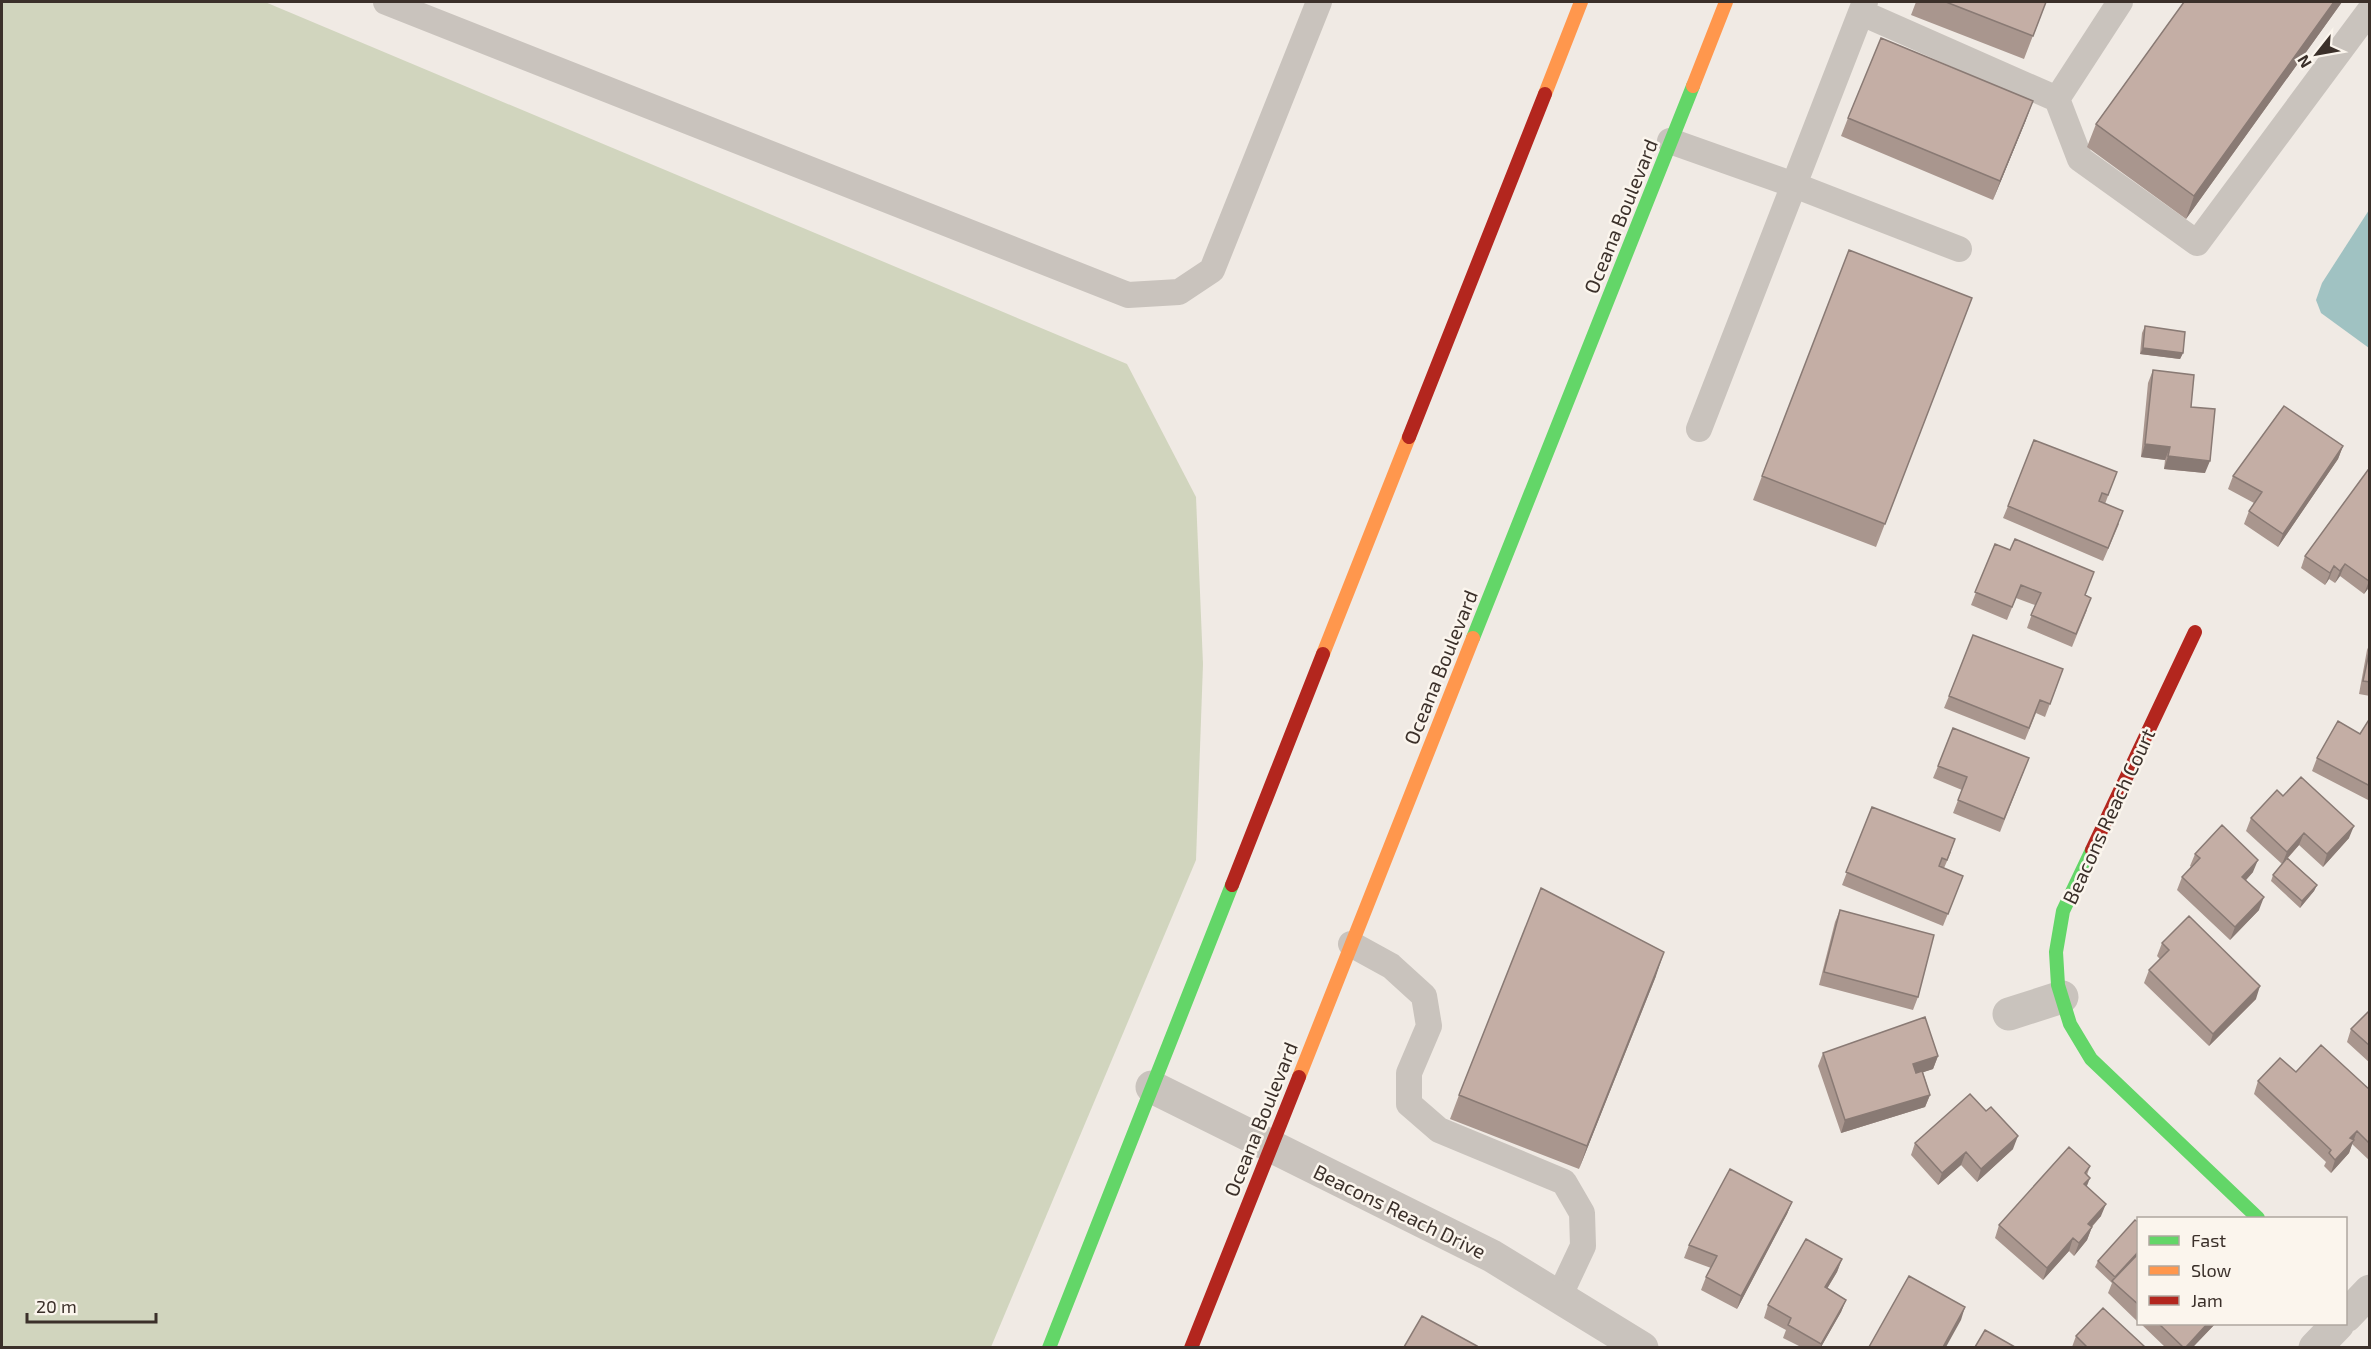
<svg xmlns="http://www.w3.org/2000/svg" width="2371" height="1349" font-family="'Exo 2',sans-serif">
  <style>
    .green { fill: #d1d5be }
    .water { fill: #a0c2c2 }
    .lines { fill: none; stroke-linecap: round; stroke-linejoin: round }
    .lane { stroke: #c9c3bd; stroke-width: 26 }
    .street { stroke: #c9c3bd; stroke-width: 33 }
    .fast { stroke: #63d668; stroke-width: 14 }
    .slow { stroke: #ff974d; stroke-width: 14 }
    .jam { stroke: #b3261e; stroke-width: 14 }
    .wall { fill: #a9968e }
    .shaded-wall { fill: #897a74 }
    .building { fill: #c4aea5; stroke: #897a74; stroke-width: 1.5 }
    .labels { text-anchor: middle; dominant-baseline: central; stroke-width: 5; stroke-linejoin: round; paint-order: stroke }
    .street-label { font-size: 20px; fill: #3b302a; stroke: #fbf5ed }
  </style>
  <rect width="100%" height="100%" fill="#f0eae4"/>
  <path class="green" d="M2 2H265L1127 364 1196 497 1203 664 1196 860 991 1347H2Z"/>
  <path class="water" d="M2369 210 2370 348H2369L2321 313 2316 300 2322 283Z"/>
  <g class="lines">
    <path class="lane" d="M386 2 1128 295 1179 292 1212 270 1319 2
      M1862 13 2057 99 2120 2
      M2057 99 2080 159 2197 243 2370 10
      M1670 141 1794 185 1959 249
      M1699 429 1865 2
      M1351 944 1391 966 1424 996 1429 1026 1409 1073V1104L1439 1130 1564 1182 1582 1213 1583 1246 1559 1297"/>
    <path class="street" d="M2009 1014 2062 997
      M1152 1087 1492 1256 1642 1348
      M2346 1316 2370 1291
      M2315 1348 2338 1324"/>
    <path class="fast" d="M1473 638 1693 86
      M2092 850 2063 911 2056 952 2058 985 2070 1024 2091 1059 2258 1218
      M1049 1348 1232 885"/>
    <path class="slow" d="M1693 86 1726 2
      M1545 94 1581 2
      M1323 654 1409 437
      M1299 1077 1473 638"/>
    <path class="jam" d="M1409 437 1545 94
      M2092 850 2195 632
      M1232 885 1323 654
      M1191 1348 1299 1077"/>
  </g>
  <path class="wall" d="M1916 2H2046L2024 59 1911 15Z
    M2184 2H2342L2186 219 2087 147 2096 124Z
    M1848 118 2026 120 1993 200 1841 136Z
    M1972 298 1876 547 1753 500 1762 476Z
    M2145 326 2183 353 2180 359 2140 354 2142 333Z
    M2153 370 2191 407 2205 473 2164 469 2165 460 2141 457 2148 383Z
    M2343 446 2338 459 2278 547 2244 524 2249 511 2254 503 2228 489 2233 476Z
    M2370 471V586L2364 594 2340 576 2335 583 2329 579 2325 585 2301 568 2305 556Z
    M2112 485 2105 504 2119 524 2103 561 2003 518 2008 506Z
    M1995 544 2085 595 2087 610 2072 647 2027 628 2035 605 2016 598 2007 620 1971 605Z
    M2370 643V696L2359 694 2367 650Z
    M2063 669 2045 717 2036 713 2025 740 1944 708 1949 696Z
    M2370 718V801L2312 771 2317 758 2360 734Z
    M1938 766 2024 771 2000 832 1953 813 1962 790 1933 778Z
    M2283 796 2349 838 2323 867 2299 845 2288 858 2317 885 2314 891 2300 908 2271 881 2273 875 2282 864 2246 831 2251 818Z
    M1872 807 1951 852 1944 868 1963 876 1943 926 1842 885Z
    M2195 854 2253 872 2246 880 2259 910 2230 940 2177 890 2182 877 2191 867 2190 866Z
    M1840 910 1918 997 1913 1010 1819 985 1835 922Z
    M2162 943 2256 999 2209 1046 2144 983 2149 970 2160 959 2157 956Z
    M1656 976 1579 1169 1450 1119 1459 1095Z
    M2370 1010V1063L2347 1042 2351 1029Z
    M1823 1053 1938 1056 1933 1069 1923 1072 1930 1095 1925 1107 1841 1133 1818 1066Z
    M2296 1072 2370 1090V1161L2352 1144 2349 1153 2331 1173 2324 1166 2326 1162 2254 1094 2258 1081Z
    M1915 1143 2013 1149 1977 1182 1961 1165 1938 1185 1911 1155Z
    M2090 1166 2087 1175V1187L2101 1216 2092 1227 2087 1240 2074 1256 2069 1251 2043 1280 1995 1238 1999 1225Z
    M1792 1202 1787 1214 1737 1309 1701 1290 1706 1277 1711 1268 1684 1258 1689 1245Z
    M2139 1223V1323L2108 1293 2112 1283 2095 1267 2098 1261Z
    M1842 1259 1837 1272 1827 1289 1846 1300 1841 1312 1821 1347H1801L1783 1338 1786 1330 1764 1318 1768 1305Z
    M2140 1323H2216L2193 1347H2165Z
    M2076 1336 2145 1347H2072Z"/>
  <path class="shaded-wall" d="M2334 2H2342L2186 219 2194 196Z
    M2033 101 2026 120 1993 200 2000 181Z
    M2143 348 2183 353 2180 359 2140 354Z
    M2145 444 2170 447 2165 460 2141 457Z
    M2343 446 2338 459 2278 547 2283 534Z
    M2168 456 2210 461 2205 473 2164 469Z
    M2345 564 2340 576 2335 583 2340 571Z
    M2334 566 2329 579 2325 585 2330 573Z
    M2370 580V586L2364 594 2369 581Z
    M2354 826 2349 838 2323 867 2327 854Z
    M2304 833 2299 845 2282 864 2287 852Z
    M2258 860 2253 872 2238 889 2242 877Z
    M2317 885 2314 891 2300 908 2302 901Z
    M2264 897 2259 910 2230 940 2235 927Z
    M1664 952 1656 976 1579 1169 1587 1146Z
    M2260 986 2256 999 2209 1046 2213 1034Z
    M1938 1056 1933 1069 1909 1077 1913 1064Z
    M1930 1095 1925 1107 1841 1133 1845 1120Z
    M2357 1131 2349 1153 2331 1173 2335 1160 2350 1138Z
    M2018 1136 2013 1149 1977 1182 1981 1169Z
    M1966 1152 1961 1165 1938 1185 1942 1173Z
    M2090 1178 2085 1191 2084 1184Z
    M1792 1202 1787 1214 1737 1309 1741 1296Z
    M2106 1204 2101 1216 2083 1236 2088 1224Z
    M2092 1227 2087 1240 2074 1256 2079 1243Z
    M2073 1238 2069 1251 2043 1280 2047 1268Z
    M1842 1259 1837 1272 1820 1300 1825 1287Z
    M1846 1300 1841 1312 1821 1347H1820Z
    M1965 1307 1961 1320 1946 1347H1943Z
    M2208 1323H2216L2193 1347H2186Z"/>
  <path class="building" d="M1946 2H2046L2033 36Z
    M2184 2H2334L2194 196 2096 124Z
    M1881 38 2033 101 2000 181 1848 118Z
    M1849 250 1972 298 1885 524 1762 476Z
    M2145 326 2185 332 2183 353 2143 348Z
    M2153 370 2194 375 2191 407 2215 409 2210 461 2168 456 2170 447 2145 444Z
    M2284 406 2343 446 2283 534 2249 511 2262 492 2233 476Z
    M2034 440 2117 472 2108 495 2102 493 2099 501 2123 511 2108 548 2008 506Z
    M2368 470 2370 471V580L2369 581 2345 564 2340 571 2334 566 2330 573 2305 556Z
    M2015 539 2094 572 2085 595 2091 598 2076 634 2031 615 2041 593 2021 585 2012 607 1975 592 1995 544 2010 550Z
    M1973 635 2063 669 2050 704 2040 700 2029 728 1949 696Z
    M2370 648V682L2363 681Z
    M2370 718V786L2317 758 2338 721 2360 734Z
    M1953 728 2029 758 2004 819 1958 800 1967 777 1938 766Z
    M2301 777 2354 826 2327 854 2304 833 2287 852 2251 818 2277 790 2283 796Z
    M1872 807 1955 839 1947 860 1942 858 1939 866 1963 876 1948 914 1846 872Z
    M2222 825 2258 860 2242 877 2264 897 2235 927 2182 877 2200 858 2195 854Z
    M2287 858 2317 885 2302 901 2273 875Z
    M1541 888 1664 952 1587 1146 1459 1095Z
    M1840 910 1934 935 1918 997 1824 972Z
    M2189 916 2260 986 2213 1034 2149 970 2169 950 2162 943Z
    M2370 1010V1046L2351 1029Z
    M1925 1017 1938 1056 1913 1064 1916 1073 1922 1071 1930 1095 1845 1120 1823 1053Z
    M2321 1045 2370 1090V1144L2357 1131 2350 1138 2354 1140 2335 1160 2329 1153 2331 1150 2258 1081 2280 1058 2296 1072Z
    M1970 1094 1986 1111 1991 1107 2018 1136 1981 1169 1966 1152 1942 1173 1915 1143Z
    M2069 1147 2090 1166 2085 1173 2090 1178 2084 1184 2106 1204 2088 1224 2092 1227 2079 1243 2073 1238 2047 1268 1999 1225Z
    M1730 1169 1792 1202 1741 1296 1706 1277 1717 1256 1689 1245Z
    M2135 1220 2139 1223V1251L2115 1277 2098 1261Z
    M1806 1239 1842 1259 1825 1287 1846 1300 1821 1344 1788 1325 1791 1318 1768 1305Z
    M2139 1253V1305L2112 1281Z
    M1909 1276 1965 1307 1943 1347H1869Z
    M2103 1308 2145 1347H2087L2076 1336Z
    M1422 1316 1477 1346 1476 1347H1404Z
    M2158 1323H2208L2186 1347H2183Z
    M1985 1330 2015 1347H1975Z"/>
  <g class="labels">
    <g class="street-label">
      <text transform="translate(1620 216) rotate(-68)">Oceana Boulevard</text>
      <text transform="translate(1440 667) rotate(-68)">Oceana Boulevard</text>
      <text transform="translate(2108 816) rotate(-65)">Beacons Reach Court</text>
      <text transform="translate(1260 1119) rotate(-68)">Oceana Boulevard</text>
      <text transform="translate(1400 1211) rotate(26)">Beacons Reach Drive</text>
    </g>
  </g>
  <rect width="2371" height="1349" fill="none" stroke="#3b302a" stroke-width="6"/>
  <rect x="2137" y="1217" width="210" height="108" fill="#fbf5ed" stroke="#aea69f" stroke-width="1.5"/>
  <rect x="2149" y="1236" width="30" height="9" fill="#63d668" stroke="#aea69f" stroke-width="1.5"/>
  <text x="2191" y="1247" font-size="18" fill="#3b302a">Fast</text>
  <rect x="2149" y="1266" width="30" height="9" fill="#ff974d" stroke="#aea69f" stroke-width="1.5"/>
  <text x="2191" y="1277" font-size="18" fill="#3b302a">Slow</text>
  <rect x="2149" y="1296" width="30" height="9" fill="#b3261e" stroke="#aea69f" stroke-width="1.5"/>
  <text x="2191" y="1307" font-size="18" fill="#3b302a">Jam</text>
  <g transform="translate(2317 54) rotate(239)" stroke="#fbf5ed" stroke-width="4.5" paint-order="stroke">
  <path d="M0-4.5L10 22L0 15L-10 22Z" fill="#3b302a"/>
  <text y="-9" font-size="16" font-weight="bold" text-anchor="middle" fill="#3b302a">N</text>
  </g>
  <path d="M27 1313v9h129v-9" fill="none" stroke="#3b302a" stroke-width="3"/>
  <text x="36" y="1313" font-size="18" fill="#3b302a" stroke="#fbf5ed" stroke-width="4.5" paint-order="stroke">20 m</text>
</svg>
